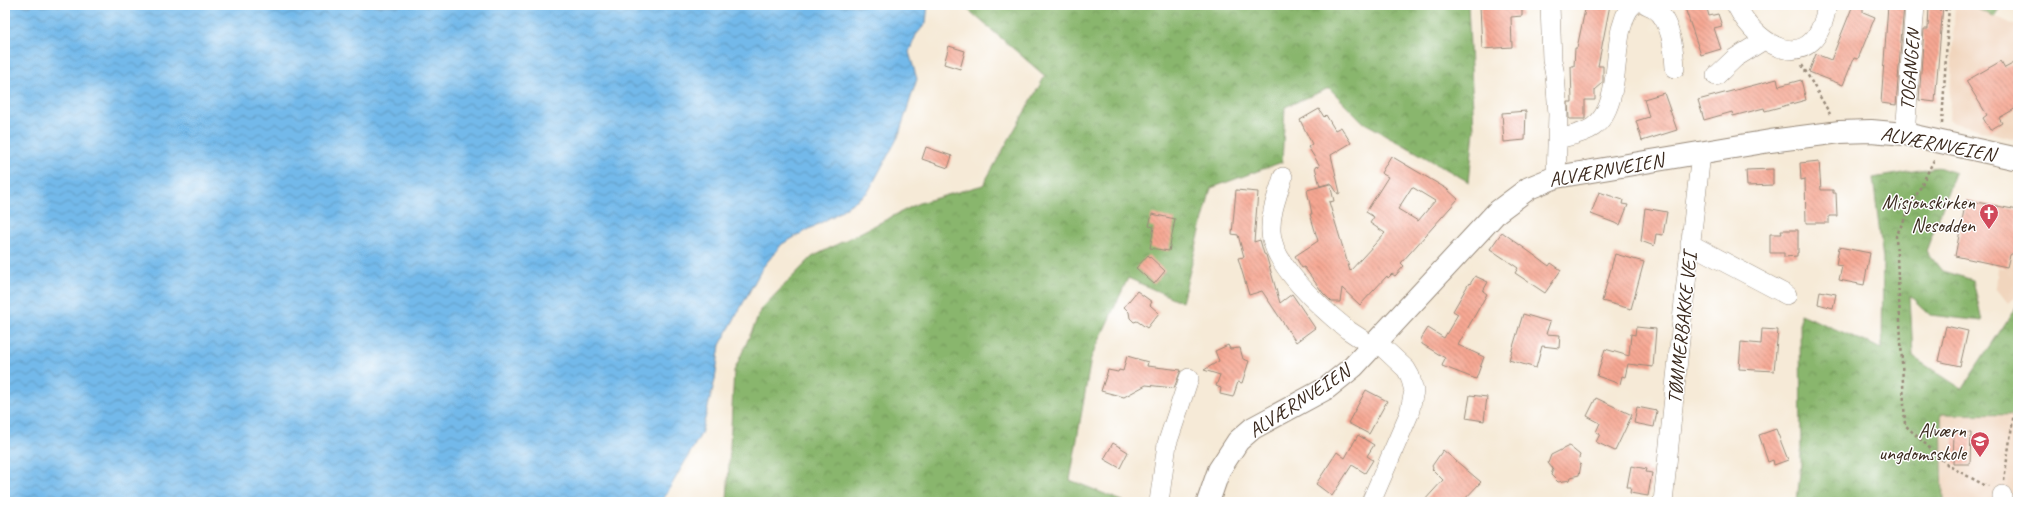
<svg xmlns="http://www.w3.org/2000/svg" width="2023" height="507" font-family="Caveat,sans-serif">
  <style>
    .built { fill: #f1d5bd }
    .forest { fill: url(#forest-crowns); stroke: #627046 }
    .water { fill: url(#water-waves); stroke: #577284 }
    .building { fill: url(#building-back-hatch); fill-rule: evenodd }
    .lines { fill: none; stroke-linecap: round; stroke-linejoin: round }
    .minor-casing { stroke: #988a7a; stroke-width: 20 }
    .major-casing { stroke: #988a7a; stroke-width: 24 }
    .path { stroke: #988a7a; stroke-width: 2.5; stroke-dasharray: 3 3; stroke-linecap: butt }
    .minor { stroke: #fff; stroke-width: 19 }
    .major { stroke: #fff; stroke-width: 22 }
    .labels { text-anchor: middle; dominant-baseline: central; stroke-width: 3; stroke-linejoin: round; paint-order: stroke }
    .street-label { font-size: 20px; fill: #3b2a1e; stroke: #fff }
    .poi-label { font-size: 20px; fill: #3b2a1e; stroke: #fff; text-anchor: end }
  </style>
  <defs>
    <pattern id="forest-crowns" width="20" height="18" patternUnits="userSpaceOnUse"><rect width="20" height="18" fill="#89b66d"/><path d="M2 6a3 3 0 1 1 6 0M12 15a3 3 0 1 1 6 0" fill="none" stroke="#719459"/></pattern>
    <pattern id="water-waves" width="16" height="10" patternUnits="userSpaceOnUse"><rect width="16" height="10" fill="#73b9ea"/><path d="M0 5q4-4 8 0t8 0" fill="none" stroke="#6097bd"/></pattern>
    <pattern id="building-back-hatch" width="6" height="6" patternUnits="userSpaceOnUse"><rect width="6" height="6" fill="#f6a793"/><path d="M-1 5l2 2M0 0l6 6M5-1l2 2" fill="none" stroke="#c88877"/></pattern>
  </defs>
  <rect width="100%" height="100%" fill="#fff"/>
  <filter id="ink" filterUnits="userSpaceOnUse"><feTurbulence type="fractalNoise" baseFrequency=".025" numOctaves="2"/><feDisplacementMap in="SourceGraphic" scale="8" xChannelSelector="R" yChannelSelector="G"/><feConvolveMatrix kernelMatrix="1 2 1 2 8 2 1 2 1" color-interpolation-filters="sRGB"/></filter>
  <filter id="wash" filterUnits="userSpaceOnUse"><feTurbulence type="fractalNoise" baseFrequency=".012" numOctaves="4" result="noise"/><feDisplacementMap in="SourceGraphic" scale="16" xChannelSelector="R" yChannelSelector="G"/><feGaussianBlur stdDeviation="0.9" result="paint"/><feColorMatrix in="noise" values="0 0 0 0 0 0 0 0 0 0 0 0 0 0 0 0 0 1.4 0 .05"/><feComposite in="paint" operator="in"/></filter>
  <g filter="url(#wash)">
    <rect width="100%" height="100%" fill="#f6ead7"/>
    <path class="built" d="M1955 5H1969L1979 8 2018 27V140L1954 123 1949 119Z
      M2013 252 2018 253V296L2008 303 1996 288 1998 267 2005 268 2008 256Z
      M1941 414 2018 415V502H1943Z"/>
    <path class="forest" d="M965 5H1468L1474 130 1469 182 1363 122 1329 88 1285 107 1282 162 1211 188 1182 302 1128 278 1091 358 1070 480 1125 502H727L734 371 762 308 812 257 919 203 983 185 1045 76 965 7Z
      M1969 5H2002L1995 17Z
      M1938 167 1955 173 1926 251 1942 271 1973 280 1982 321 1930 315 1910 296 1913 357 1962 389 2018 304V415L1941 414 1943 502H1797L1801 463 1800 314 1882 349 1883 259 1873 178Z"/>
    <path class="water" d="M5 5H928L926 23 916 35 909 52 917 79 898 137 868 192 835 215 782 244 763 267 720 345 715 380 701 434 664 498 660 502H5Z"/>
    <g id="blocks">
      <path class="building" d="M1522 5V16L1511 17 1512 47 1482 49 1480 6Z
        M1586 5H1610L1598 66H1603V83L1595 90V100H1585V119H1569L1568 102H1572L1571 66H1574L1575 48H1577Z
        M1684 5H1706L1709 16 1718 14 1722 26 1714 28 1721 49 1701 55Z
        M1853 5H1863V12L1875 17 1858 59 1854 58 1843 85 1809 72 1816 54 1831 60Z
        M1888 5H1904L1896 105 1881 103Z
        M1929 5H1943L1935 102 1919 100 1924 29H1928Z
        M949 46 965 51 960 69 944 64Z
        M2001 61 2005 68 2018 61V107L1999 118 2002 123 1990 130 1983 118 1987 115 1966 81Z
        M1777 79 1779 86 1801 80 1806 100 1765 111 1764 108 1733 116 1732 112 1704 120 1698 100Z
        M1664 93 1677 130 1642 141 1636 121 1649 117 1644 99Z
        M1319 109 1324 117 1326 115 1335 130 1341 127 1351 143 1331 155 1340 193 1338 194 1331 183 1320 186 1315 167 1320 166 1308 147 1312 144 1300 120Z
        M1526 111 1525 140 1504 142 1502 113Z
        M926 147 952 156 948 168 922 159Z
        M1391 156 1447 189 1458 199 1401 263 1404 266 1395 276 1392 274 1388 278 1387 276 1360 305 1342 288 1340 302H1332L1323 293 1304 267 1302 268 1295 256 1318 241 1310 214H1312L1307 190 1330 184 1334 201 1329 202 1350 271 1385 233 1370 223 1374 217 1366 212 1388 177 1381 173ZM1412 187 1435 201 1418 221 1398 209Z
        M1819 161 1821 190H1833V193H1836L1837 216H1829V223H1806L1805 179 1801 180 1800 163Z
        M1773 169V185L1747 186 1746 170Z
        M1236 190 1258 192 1254 242 1260 240 1264 254 1266 255 1280 303 1292 294 1315 328 1296 342 1262 291 1249 295 1238 258 1244 257 1238 235 1232 234Z
        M1599 192 1623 200 1622 204 1628 205 1620 225 1591 214Z
        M1966 200 2018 210V250L2010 255 2007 267 1955 256Z
        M1645 208 1667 212 1663 235 1656 234 1654 246 1641 241Z
        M1152 214 1175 219 1169 251 1150 248 1154 227 1149 226Z
        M1781 230H1798V253H1797V256L1784 257V253H1770V234H1782Z
        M1502 232 1549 266 1551 263 1561 270 1545 293 1515 273 1518 268 1490 249Z
        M1839 247 1870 253 1864 285 1839 280 1842 266 1836 265Z
        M1615 254 1644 262 1631 309 1602 301Z
        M1148 255 1165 271 1154 284 1136 268Z
        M1475 276 1488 282 1483 291 1487 294 1458 345 1484 357 1476 379 1442 366 1445 358 1422 344 1421 339 1428 328 1444 338 1458 314 1453 311 1469 283 1470 284Z
        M1137 291 1152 302 1150 305 1159 313 1147 328 1137 321 1134 322 1130 318 1129 312 1124 307Z
        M1820 291 1836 294 1833 308 1818 304Z
        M1523 314 1550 322 1546 334 1560 335 1559 348 1542 346 1536 368 1509 360Z
        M1946 326 1968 331 1960 366 1938 361Z
        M1636 327 1656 329 1653 367 1628 364 1625 377 1622 376 1620 384 1597 376 1605 349 1629 356 1631 334 1635 335Z
        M1762 329 1778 330 1774 371 1739 369 1741 342 1761 344Z
        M1228 345 1230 349 1240 348 1243 359 1249 361 1242 383 1238 382 1233 397 1220 394 1221 388 1216 386 1220 375 1204 370 1219 361 1215 351Z
        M1127 356 1148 362 1147 366 1181 370 1174 388 1146 385 1124 397 1101 391 1108 370 1118 372 1119 370 1123 371Z
        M1366 390 1387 401 1369 434 1348 423Z
        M1470 395 1487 397 1484 421 1466 418Z
        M1596 398 1632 415 1615 451 1596 442 1600 434 1596 432 1600 423 1587 416Z
        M1637 407 1657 411 1654 427 1634 423Z
        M1776 429 1788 460 1774 465 1773 460 1768 462 1759 435Z
        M1954 432 1971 433 1970 464H1953Z
        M1358 435 1374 445 1367 456 1373 460 1365 473 1352 465 1332 496 1316 484 1337 452 1345 458Z
        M1113 443 1128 452 1120 468 1104 459Z
        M1569 446 1580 455 1578 461 1581 465 1579 475 1571 477 1570 480 1558 482 1551 475 1553 469 1548 463 1551 455Z
        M1443 450 1481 482 1462 502H1423L1443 480 1432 469 1433 468 1432 466Z
        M1631 466 1647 469 1646 472 1652 473 1648 496 1630 493 1631 487H1627Z"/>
    </g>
  </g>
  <g filter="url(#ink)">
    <use href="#blocks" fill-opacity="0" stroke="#988a7a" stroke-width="1"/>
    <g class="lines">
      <g class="minor-casing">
        <path id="minor" d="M1550 5 1552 60 1555 75 1558 114 1556 177
          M1647 5C1670 12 1674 48 1675 68
          M1736 5C1760 52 1816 76 1827 5
          M1716 76 1735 58 1764 40
          M1905 134 1915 5
          M1558 139C1569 136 1583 134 1593 127 1619 109 1614 58 1621 29 1624 21 1625 11 1633 5
          M1283 177C1278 194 1270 213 1271 231 1271 264 1323 310 1348 330 1356 336 1365 340 1373 348
          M1690 244 1787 295
          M1159 502 1167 444 1189 378
          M1371 502 1409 414 1414 391 1410 376 1406 369 1378 343
          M1663 502 1685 292 1701 154
          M2002 502V495"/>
      </g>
      <g class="major-casing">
        <path id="major" d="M1208 502 1219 470 1238 441 1253 428 1327 388 1353 367 1497 212 1529 188 1556 177 1770 141 1840 132 1871 131 1905 134 2018 159"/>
      </g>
      <path class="path" d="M1932 9 1949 10
        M1802 65 1830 114
        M1942 124 1949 5
        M1934 160 1896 236 1905 425 1949 466 1988 487
        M2004 480 2015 405 2018 403"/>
      <use href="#minor" class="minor"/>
      <use href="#major" class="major"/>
    </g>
  </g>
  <defs>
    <g id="church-pin" transform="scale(1)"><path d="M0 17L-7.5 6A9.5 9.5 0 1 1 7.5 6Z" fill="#d1495b" stroke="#fff"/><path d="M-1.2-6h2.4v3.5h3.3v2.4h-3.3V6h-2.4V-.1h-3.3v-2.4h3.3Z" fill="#fff"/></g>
    <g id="school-pin" transform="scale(1)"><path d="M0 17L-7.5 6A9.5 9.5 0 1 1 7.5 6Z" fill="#d1495b" stroke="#fff"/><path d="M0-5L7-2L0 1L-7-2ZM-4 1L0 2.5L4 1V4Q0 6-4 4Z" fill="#fff"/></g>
  </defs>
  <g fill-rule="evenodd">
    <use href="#church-pin" x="1989" y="213"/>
    <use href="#school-pin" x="1980" y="441"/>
  </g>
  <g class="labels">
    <g class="street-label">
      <text transform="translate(1910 70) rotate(-85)">TOGANGEN</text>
      <text transform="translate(1938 144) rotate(11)">ALVÆRNVEIEN</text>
      <text transform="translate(1606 170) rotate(-10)">ALVÆRNVEIEN</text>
      <text transform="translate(1682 328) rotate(-84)">TØMMERBAKKE VEI</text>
      <text transform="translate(1299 401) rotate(-33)">ALVÆRNVEIEN</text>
    </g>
    <g class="poi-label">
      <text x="1975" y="202">Misjonskirken<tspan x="1975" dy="23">Nesodden</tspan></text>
      <text x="1966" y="430">Alværn<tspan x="1966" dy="23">ungdomsskole</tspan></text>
    </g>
  </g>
  <rect width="2023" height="507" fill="none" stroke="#fff" stroke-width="20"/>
</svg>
